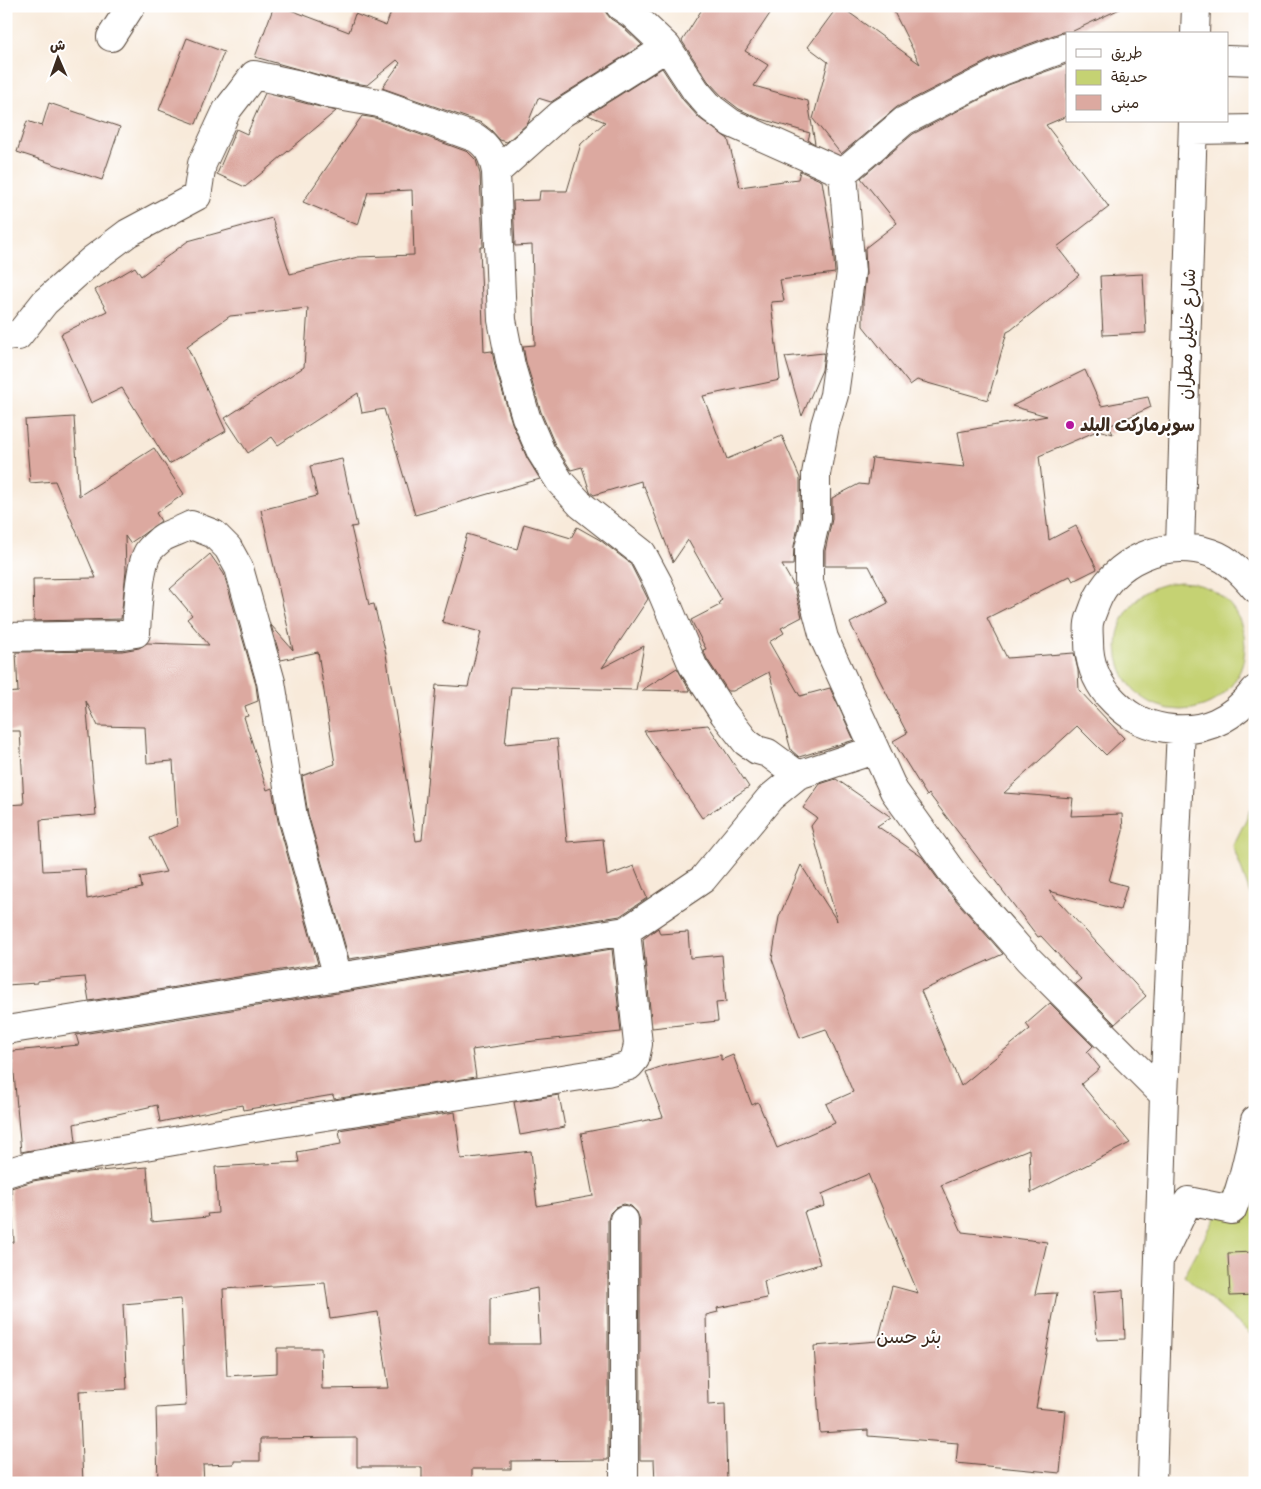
<svg xmlns="http://www.w3.org/2000/svg" width="1261" height="1489" font-family="Sriracha,'Playpen Sans Arabic',sans-serif">
  <style>
    .green { fill: #c5d273; stroke: #807e48 }
    .building { fill: #dca9a0; fill-rule: evenodd }
    .lines { fill: none; stroke-linecap: round; stroke-linejoin: round }
    .minor-casing { stroke: #57473a; stroke-width: 30 }
    .minor { stroke: #fff; stroke-width: 28 }
    .poi-dot { fill: #b5179e; stroke: #fff; stroke-width: 2 }
    .labels { text-anchor: middle; dominant-baseline: central; stroke-width: 4; stroke-linejoin: round; paint-order: stroke }
    .street-label { font-size: 18px; fill: #3b2a1e; stroke: #fff }
    .poi-label { font-size: 18px; font-weight: bold; fill: #3b2a1e; stroke: #fff; text-anchor: start }
    .neighbourhood-label { font-size: 19px; fill: #3b2a1e; stroke: #fff }
  </style>
  <rect width="100%" height="100%" fill="#fff"/>
  <filter id="ink" filterUnits="userSpaceOnUse"><feTurbulence type="fractalNoise" baseFrequency=".02" numOctaves="2"/><feDisplacementMap in="SourceGraphic" scale="10" xChannelSelector="R" yChannelSelector="G"/><feConvolveMatrix kernelMatrix="1 2 1 2 8 2 1 2 1" color-interpolation-filters="sRGB"/></filter>
  <filter id="wash" filterUnits="userSpaceOnUse"><feTurbulence type="fractalNoise" baseFrequency=".0096" numOctaves="4" result="noise"/><feDisplacementMap in="SourceGraphic" scale="20" xChannelSelector="R" yChannelSelector="G"/><feGaussianBlur stdDeviation="1.12" result="paint"/><feColorMatrix in="noise" values="0 0 0 0 0 0 0 0 0 0 0 0 0 0 0 0 0 1.4 0 .05"/><feComposite in="paint" operator="in"/></filter>
  <g filter="url(#wash)">
    <rect width="100%" height="100%" fill="#f8eada"/>
    <path class="green" d="M1117 646a64 64 0 1 1 128 0a64 64 0 1 1-128 0Z
      M1255 801V907L1233 846Z
      M1255 1143V1338L1184 1276Z"/>
    <g id="blocks">
      <path class="building" d="M274 6H280L349 32 355 14 386 26 393 6H605L606 13 611 19 622 26 642 45 551 102 538 98 528 123 507 142 500 140 491 130 482 123 382 88 400 63 397 60 367 85 337 80 255 57Z
        M704 6H775L745 51 768 65 754 86 808 101 815 144 808 140 810 133 758 118 739 109 722 96 708 81 682 41Z
        M838 6H840L920 64 891 6H1126L1071 32H1062L997 56 897 107 841 154 813 119 828 62 808 47Z
        M187 38 224 52 196 124 159 110Z
        M1067 64V116L1046 125 1109 207 1057 247 1079 275 1011 330 1007 332 988 400 917 380 910 385 863 326V302L866 274 865 248 897 223 861 178 913 134 1008 85Z
        M662 68 683 100 699 118 728 139 740 187 798 179 800 171 822 181 833 247 835 273 780 280 784 301 771 302 780 380 703 396 727 459 782 436 800 478V517L794 546 793 565H782L794 586 802 617 781 628 784 633 769 642 800 696 830 688 854 740 799 757 791 750 769 672 733 691H728L707 659 703 650 706 649 691 620 720 605 719 602 722 600 688 540 673 562 644 486 642 487 641 481 594 495 590 492 582 467 571 470 555 445 541 412 526 362 523 346 535 345 532 245 515 246 513 201 539 200 540 191H567L581 144 605 122 588 115Z
        M265 93 336 111 245 187 217 174 236 129 247 134Z
        M49 103 120 127 102 180 17 152 27 121 42 126Z
        M362 116 375 118 468 152 476 160 480 174 483 247H480L484 352 492 351 496 370 512 423 527 458 540 479 415 515 384 409 362 413 358 393 278 445 272 437 248 453 225 418 304 367 308 308 230 316 187 346 226 431 169 464 122 388 91 403 61 334 107 311 95 290 135 267 141 276 188 241 272 218 290 274 358 257 414 255 412 190 368 192 358 225 303 202Z
        M1143 274 1146 333 1103 335 1100 276Z
        M824 353 822 370 802 416 785 357Z
        M1085 370 1101 406 1148 397 1151 407 1109 426 1113 434 1099 430 1039 456 1049 540 1076 526 1097 569 1073 581 1070 576 987 618 1007 658 1074 653 1078 670 1079 690 1124 738 1106 755 1077 726 1004 793 1073 798 1071 816 1122 814 1123 831 1109 881 1127 886 1120 910 1049 891 1146 996 1115 1024 1075 984 1081 979 1041 936 1038 937 929 794 927 796 893 741 907 733 850 623 888 603 869 566H825V551L832 519V498L859 484 868 485 872 458 965 467 958 432 1047 416 1012 406Z
        M74 417 79 496 154 448 184 494 156 513 161 521 142 535 130 543 125 536 126 571 121 619 34 621 33 579 96 578 55 481 30 483 25 420Z
        M342 459 357 526 351 527 369 605 374 604 386 654 416 841 422 840 436 685 468 687 481 632 442 622 467 534 517 549 524 524 571 538 577 527 600 540 630 563 648 599 602 668 644 646 636 690 511 687 505 744 557 739 567 842 603 839 607 876 634 866 647 898 620 916 349 959 308 814 302 776 335 764 318 652 281 660 271 625 293 650 261 510 317 496 310 466Z
        M210 554 224 574 256 685 258 701 245 706 248 716 244 717 267 790 272 788 278 821 318 964 89 1001 85 977 37 981V983L6 985V805L24 804 20 731H6V693L18 692 16 652 122 651 139 648 147 643 209 645 187 619 192 615 170 589ZM86 701 98 726 145 727 147 763 173 761 177 826 150 838 166 872 140 877 142 888 87 899 85 869 43 871 40 820 96 815Z
        M677 668 690 691 642 690Z
        M708 725 749 787 702 818 644 731Z
        M836 779 891 817 877 826 922 857 940 882 1003 954 921 991 961 1086 1030 1029 1026 1024 1050 1003 1093 1046 1087 1052 1100 1068 1081 1084 1130 1143 1031 1193 1029 1149 941 1185 962 1232 1047 1242 1035 1294 1057 1293 1036 1408 1066 1411 1060 1473 956 1463 958 1443 868 1436V1430L820 1433 814 1346 878 1341 892 1286 918 1293 868 1174 822 1194 825 1206 804 1212 820 1264 764 1281 767 1298 717 1308 718 1312 706 1315 708 1405 725 1404 727 1483H655L654 1460H640V1220L637 1212 631 1206 624 1204 616 1207 610 1213 608 1220V1460L511 1461V1469H472V1483H422V1467H357V1438L260 1439V1461H234V1464L203 1465 204 1483H158L156 1408 186 1406 181 1299 123 1304 127 1389 79 1391 83 1483H6V1244L14 1242 11 1188 33 1181 87 1172 147 1167 151 1222 208 1217 207 1214 218 1213 215 1167 299 1162 297 1152 341 1144 339 1130 455 1112 461 1159 531 1151 537 1206 593 1196 581 1133 663 1117 646 1072 663 1066 721 1055V1060L733 1055 752 1105 758 1102 777 1148 835 1123 826 1104 853 1092 826 1029 800 1038 772 959 779 917 801 865 837 921 811 826 817 818 803 808 820 784ZM325 1283 330 1319 378 1312 389 1388 322 1389 321 1348H277V1373L227 1376 223 1289ZM537 1288 540 1344H490V1298Z
        M658 928 660 934 688 932 690 958 722 955 726 1002 716 1003 718 1021 652 1028 643 939Z
        M612 949 621 1032 534 1041 472 1050 476 1077 334 1099 333 1095 243 1110 242 1105 160 1122 157 1105 74 1124 76 1142 21 1152 12 1051 79 1045 76 1035Z
        M559 1095 565 1127 520 1135 514 1102Z
        M1255 1252V1295L1230 1296 1228 1253Z
        M1123 1290 1125 1339 1097 1340 1093 1292Z"/>
    </g>
  </g>
  <g filter="url(#ink)">
    <use href="#blocks" fill-opacity="0" stroke="#57473a" stroke-width="1"/>
    <g class="lines">
      <g class="minor-casing">
        <path id="minor" d="M620 6 632 14 667 47 696 91 711 108 731 123 843 173
          M1195 34 1196 6
          M111 37 131 6
          M1067 47 1002 71 904 121 843 173 851 272 834 395 825 425 816 474V519L809 549V581L824 638 894 791 952 872 1028 959 1164 1095
          M1227 60 1255 61
          M1193 130 1255 129
          M496 172 561 114 667 47
          M6 335 18 336 45 302 92 260 128 233 197 196 202 164 227 110 254 75 296 84 333 95 379 103 476 138C489 147 493 156 496 172L502 320 511 366 526 417 541 452 560 482 581 505 642 553 658 583 693 666 724 714 746 742 757 750 768 753 798 775 874 750
          M1180 547 1193 121
          M1255 588C1243 574 1229 559 1211 553 1165 538 1112 560 1095 605 1093 611 1090 617 1089 623 1088 629 1089 636 1089 642 1089 661 1096 680 1108 695 1125 714 1140 724 1165 728 1203 734 1232 720 1255 690
          M6 637 122 635 136 633C137 614 139 567 148 552 151 547 158 542 162 538 170 533 182 530 191 525L214 534 228 548 239 568 271 682 293 817 338 977
          M6 1030 626 931 703 879 770 798 798 775
          M6 1173 29 1166 255 1127 607 1072 629 1066 635 1059 638 1044 626 931
          M624 1220V1483
          M1162 1255 1188 1201 1232 1210C1244 1181 1250 1151 1255 1120
          M1152 1483 1164 1095 1181 730"/>
      </g>
      <use href="#minor" class="minor"/>
    </g>
  </g>
  <circle class="poi-dot" cx="1070" cy="425" r="5"/>
  <g class="labels">
    <g class="street-label">
      <text transform="translate(1187 334) rotate(-88)">شارع خليل مطران</text>
    </g>
    <g class="poi-label">
      <text x="1080" y="425">سوبرماركت البلد</text>
    </g>
    <g class="neighbourhood-label">
      <text x="909" y="1336">بئر حسن</text>
    </g>
  </g>
  <rect width="1261" height="1489" fill="none" stroke="#fff" stroke-width="25"/>
  <rect x="1066" y="32" width="162" height="90" fill="#ffffff" stroke="#b1aaa5"/>
  <rect x="1076" y="49" width="25" height="8" fill="#ffffff" stroke="#b1aaa5"/>
  <text x="1111" y="58" font-size="15" fill="#3b2a1e">طريق</text>
  <rect x="1076" y="70" width="25" height="15" fill="#c5d273" stroke="#b1aaa5"/>
  <text x="1111" y="82" font-size="15" fill="#3b2a1e">حديقة</text>
  <rect x="1076" y="95" width="25" height="15" fill="#dca9a0" stroke="#b1aaa5"/>
  <text x="1111" y="108" font-size="15" fill="#3b2a1e">مبنى</text>
  <g transform="translate(58 58) rotate(358)" stroke="#ffffff" stroke-width="4" paint-order="stroke">
  <path d="M0-4L9 19L0 12L-9 19Z" fill="#3b2a1e"/>
  <text y="-8" font-size="14" font-weight="bold" text-anchor="middle" fill="#3b2a1e">ش</text>
  </g>
</svg>
